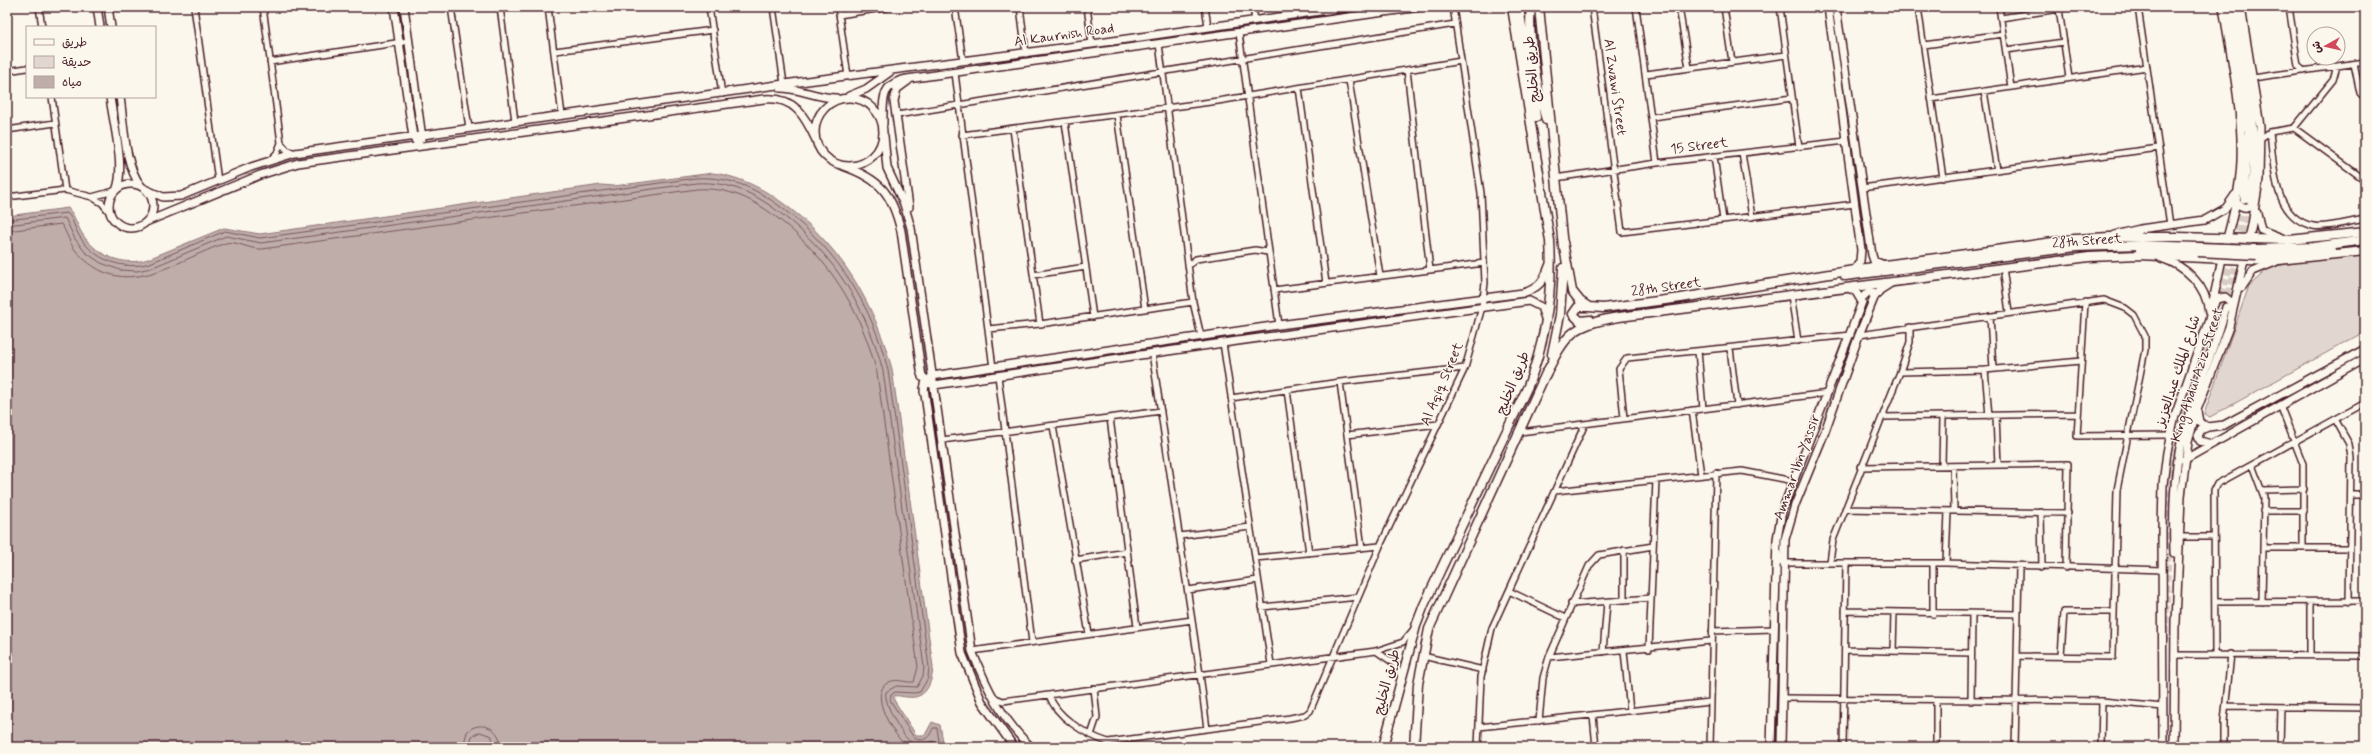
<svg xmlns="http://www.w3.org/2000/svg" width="2372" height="754" font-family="Mynerve,'Playpen Sans Arabic',sans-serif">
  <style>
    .green { fill: #e2d7d0; stroke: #967b7e }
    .water { fill: #bfadaa; stroke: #907477 }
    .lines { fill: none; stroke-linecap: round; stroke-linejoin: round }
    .shore { stroke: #79585e; stroke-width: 1 }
    .secondary-tunnel { stroke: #d8ccc5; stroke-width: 7; stroke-dasharray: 7 3.5; stroke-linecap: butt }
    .street-casing { stroke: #4a1f2b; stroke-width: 8 }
    .secondary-casing { stroke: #4a1f2b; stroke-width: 10 }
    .primary-casing { stroke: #4a1f2b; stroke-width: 11 }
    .street { stroke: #fbf7ec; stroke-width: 5 }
    .secondary { stroke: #fbf7ec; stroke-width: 7 }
    .primary { stroke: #fbf7ec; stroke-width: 8 }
    .primary-bridge-casing { stroke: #4a1f2b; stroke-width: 11; stroke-linecap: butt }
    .primary-bridge { stroke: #fbf7ec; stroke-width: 8 }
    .labels { text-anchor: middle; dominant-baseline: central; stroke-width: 3; stroke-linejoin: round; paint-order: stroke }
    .street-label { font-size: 14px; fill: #4a1f2b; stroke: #fbf7ec }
  </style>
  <rect width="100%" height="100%" fill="#fbf7ec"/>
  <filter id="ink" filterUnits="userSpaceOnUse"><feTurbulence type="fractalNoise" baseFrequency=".025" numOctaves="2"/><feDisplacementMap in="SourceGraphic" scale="8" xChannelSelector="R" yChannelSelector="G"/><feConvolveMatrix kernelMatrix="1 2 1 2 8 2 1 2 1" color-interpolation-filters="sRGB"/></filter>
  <g filter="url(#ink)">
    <path class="green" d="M2365 253 2364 332 2210 417 2204 414 2249 286 2270 267 2325 258 2330 260 2333 257Z"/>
    <path class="water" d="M713 173C743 177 768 191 792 210 844 251 875 306 892 369L933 667C932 683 926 700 907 697 902 697 899 695 894 696V700L916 735H925L932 722 940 725 944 747H484L485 742 479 741 477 747H7V216L68 208C76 217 77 226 83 235 97 256 124 267 148 259L224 228 260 234 601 185 614 186Z"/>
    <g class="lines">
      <path class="shore" d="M7 220 67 213C74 219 74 229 80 237 94 260 124 271 150 263L225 231 260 238 696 178C732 176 760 190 787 212 839 253 872 306 888 370L929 667 928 678 920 692 914 693 895 692 891 695 890 700 914 738C924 743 930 737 933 728H937L940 747
        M7 225 65 218 75 239 85 252 101 263 120 270 137 271 151 268 226 236 261 243 696 183C731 181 758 195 784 216 835 256 867 309 883 371L924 667 923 676 917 687 896 686 886 692C883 702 902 737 911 742 919 747 926 744 933 741L935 747
        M7 231 61 224C67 232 69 243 76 251 124 305 174 260 226 243 234 240 251 250 262 249L697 189C729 187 755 200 780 220 830 260 861 310 877 373L918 667 914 682C905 683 898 678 889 682 866 693 895 737 907 747
        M463 747 467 732C479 719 503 728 500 747
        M469 747 472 736 480 732 492 736 493 747"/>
      <path class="secondary-tunnel" d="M2235 242 2243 202
        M2227 305 2249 202
        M2165 644 2171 464 2181 418 2210 344 2232 254"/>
      <g class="street-casing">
        <path id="street" d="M39 7 42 27
          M194 7 218 181
          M263 7 281 143 277 153 271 159
          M451 7 469 128
          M500 7 515 121
          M548 7 562 115
          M709 7 722 94
          M773 7 784 84
          M838 7 848 76
          M955 7 963 61
          M1020 7 1026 54
          M1087 7 1092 44
          M1205 7 1208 26
          M1253 7 1255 21
          M1592 7 1622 232 1855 204
          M1636 7 1657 163
          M1679 7 1689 68
          M1724 7 1732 62
          M1780 7 1799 147
          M1918 7 1943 178
          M1999 7 2011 87
          M2138 7 2170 225
          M2289 7 2298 66 2304 71
          M2059 9 2069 78
          M839 15 889 7
          M2001 18 2071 7
          M1239 33 1279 325
          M1159 44 1193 302 1201 336
          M1924 45 2003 34
          M2006 50 2064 42
          M555 51 713 30
          M270 62 409 41
          M2354 64 2360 93 2365 98
          M1407 70 1430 270
          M7 71 27 68
          M955 73 993 368
          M1646 74 1786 55
          M2253 78 2365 62
          M1349 80 1380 276
          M1299 88 1326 283
          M1984 91 1997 170
          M52 97 65 190
          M1931 99 2147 67
          M897 115 1455 24
          M1117 115 1145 309
          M1652 117 1792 98
          M1065 122 1093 317
          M2294 128 2333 80 2337 66
          M1013 129 1040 324
          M7 130 55 123
          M2270 132C2274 164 2272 217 2313 226 2325 229 2352 221 2365 219
          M962 135 1218 101 1461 61
          M2261 138 2270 132 2294 128 2365 180
          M281 143 287 150 294 153
          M1742 153 1752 217
          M1714 156 1723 220
          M1555 178 1657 163 1846 141
          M1862 188 2159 148
          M7 197 65 190 92 197
          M110 213 102 203 92 197 114 191
          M1189 265 1196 259 1255 250 1268 252
          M2003 267 2009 313
          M1033 275 1086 267
          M1274 290 1484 263
          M1791 295 1798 341
          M2085 302 2077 436 2170 435
          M1990 316 1993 369
          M988 329 1040 324 1193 302
          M1859 335 2104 300 2125 308 2134 315 2145 336V350L2117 490 2113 657 2017 656
          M1223 343 1271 664
          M1730 348 1737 405
          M1698 351 1703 409
          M1152 353 1200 674 1207 729
          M1985 370 1989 416
          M1900 372 1985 370 2081 361
          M998 376 1032 642
          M1340 382 1362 548
          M1287 390 1309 553
          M1231 398 1340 382 1465 368
          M2280 405 2303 464V548
          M1692 410 1701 475
          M1996 416 1998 465
          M1883 417 2078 414
          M1110 418 1137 627
          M1624 418 1619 369 1627 358 1851 335
          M2335 419 2349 444 2351 458 2349 602
          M1053 426 1089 634
          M1520 432 1828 393
          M1347 435 1438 424
          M942 440 1161 411
          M2252 465 2264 497 2262 602
          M1942 466 1943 417
          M1953 466 1954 511
          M1860 467 2068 464 2066 568
          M2262 490 2304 489
          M1555 491 1742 471 1794 481
          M2351 495H2365
          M1845 509 2068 513
          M2263 511H2304
          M2041 512 2042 567
          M1180 536 1250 527
          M2179 537H2214
          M2263 548H2350
          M1779 553 1781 562 1786 563H1946L2163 570
          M1255 558 1380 546
          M1075 560 1127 552
          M1830 562 1833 540 1900 372 1910 342V327
          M1933 563V614
          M1946 563 1948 511
          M1188 590 1258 580
          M1509 591 1565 618
          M1624 600V550
          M2215 602 2365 601
          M1571 604 1651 598
          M1262 607 1358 597
          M1845 611 2018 614
          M1712 631 1774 629
          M1649 649 1656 480
          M1845 650 1971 653
          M972 651 1192 620
          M1376 651 1395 664 1401 676
          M1624 651 1630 711
          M1893 651 1894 612
          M1603 652 1607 602
          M2215 654 2214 490 2217 484 2365 403
          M2061 655 2064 612H2114
          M2174 655 2365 656
          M2310 655V602
          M1423 656 1483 670
          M1549 657 1711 641
          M1049 695C1056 717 1086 735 1108 742L1290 718 1305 715 1310 711 1380 546 1465 368 1482 307 1485 283 1481 193 1453 7
          M993 697 1003 701 1376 651 1403 642 1413 630
          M1782 698 2102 701 2163 707
          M1971 701 1972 615
          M2226 706 2365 708
          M1593 715 1596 747
          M1539 721 1543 678 1549 657 1589 566 1599 555 1653 546
          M1479 727 1710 702
          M1091 735 1097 717 1094 688
          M1478 747 1481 677 1492 628 1585 424
          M1710 747 1716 473
          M1843 747 1846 563
          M1936 747V700
          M2015 747 2019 567
          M2101 747 2102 701
          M2224 747V721L2231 654
          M2280 747 2281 707"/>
      </g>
      <g class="secondary-casing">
        <path id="secondary" d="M97 7 100 27
          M108 7 111 27
          M394 7 413 137 420 146
          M404 7 422 138
          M1828 7 1861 250 1860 261 1855 270
          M1836 7 1872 255 1874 261 1884 265
          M2223 7C2231 58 2243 110 2241 161 2240 189 2233 216 2226 242
          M2230 7 2248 132 2244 199
          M2236 7C2246 71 2260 135 2250 200
          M908 81 897 89 894 101 909 207
          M780 88C800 88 817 98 836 98
          M849 96 866 89 890 72
          M110 97C113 122 125 165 117 188
          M120 97C124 124 124 165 141 186
          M815 132a34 34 0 1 1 68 0a34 34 0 1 1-68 0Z
          M883 124C883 101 880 84 907 79L1420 7
          M884 136 887 168 904 204 911 228 972 651C986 686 1002 720 1031 747
          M843 166C880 179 892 193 901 231L922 377
          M109 206a22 22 0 1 1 44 0a22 22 0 1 1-44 0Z
          M147 190 163 197 181 196 251 167 295 153 784 84 1092 44 1348 7
          M2236 201C2240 208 2247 209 2254 204L2255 200
          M2257 213 2261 230 2282 238
          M146 222 260 175 298 163 764 99C794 96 805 116 816 140
          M2115 235 2140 229 2205 220 2226 208 2235 195
          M2161 258C2186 266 2206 285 2209 312
          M2242 287 2253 271 2275 262
          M1862 298 1869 291 1872 292 1874 298
          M2214 305 2216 299 2225 297 2231 302 2232 308
          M921 374 928 383 934 385 1223 343 1529 301 1541 307 1546 321
          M924 388 962 653 982 702 1014 747
          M924 392 925 384 932 376 1279 325 1523 293C1539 288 1544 281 1549 266
          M2197 411 2199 422 2208 427 2224 425 2365 349
          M2208 427 2201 430 2198 436 2200 441 2211 444
          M2184 460 2365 358
          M2174 553C2173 514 2173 473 2183 434 2194 391 2215 351 2226 307
          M2176 623 2181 496 2188 442 2197 410 2229 327 2252 225 2259 180 2260 126 2241 7
          M1771 747 1777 539 1782 511 1862 302 1856 292 1849 288
          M1781 747 1785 539 1795 505 1824 434 1859 335 1874 298 1880 290 1891 283
          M2163 747 2162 530 2163 484 2167 452 2175 416 2209 320 2223 254
          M2174 747 2175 619"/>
      </g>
      <g class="primary-casing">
        <path id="primary" d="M1519 7 1536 117
          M1531 7C1527 35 1538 92 1546 120
          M1539 7 1563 247
          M1563 242 1572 291 1580 301 1589 307 1603 308 1681 298 1885 265 2075 239 2109 237H2178L2289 240 2365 232
          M2257 249 2313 247 2365 240
          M2140 250 2198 252
          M2257 255 2332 250
          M1845 276 2076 247 2141 245 2198 247
          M1589 307H1578L1573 314 1580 321 1590 320
          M1552 354 1560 315 1563 268
          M1545 376C1566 334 1571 325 1619 317L2089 257 2139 255 2270 261 2365 251
          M1383 747 1416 626 1424 605 1528 386C1546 339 1553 291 1550 241L1512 7
          M1414 747 1418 684 1429 629 1547 371"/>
      </g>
      <use href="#street" class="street"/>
      <use href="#secondary" class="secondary"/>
      <use href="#primary" class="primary"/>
      <g class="primary-bridge-casing">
        <path id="primary-bridge" d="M2198 247 2257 249
          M2198 252 2257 255"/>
      </g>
      <use href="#primary-bridge" class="primary-bridge"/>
    </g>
  </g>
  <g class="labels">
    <g class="street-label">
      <text transform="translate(1064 35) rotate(-8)">Al Kaurnish Road</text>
      <text transform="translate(1532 69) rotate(-95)">طريق الخليج</text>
      <text transform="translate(1615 87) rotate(82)">Al Zwawi Street</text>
      <text transform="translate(1699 146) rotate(-7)">15 Street</text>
      <text transform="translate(2087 241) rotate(-4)">28th Street</text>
      <text transform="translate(1666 287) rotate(-8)">28th Street</text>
      <text transform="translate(2178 371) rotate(-72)">شارع الملك عبدالعزيز</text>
      <text transform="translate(2197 375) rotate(-72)">King Abdul Aziz Street</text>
      <text transform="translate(1513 383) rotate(-68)">طريق الخليج</text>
      <text transform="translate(1442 384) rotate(-67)">Al Aqiq Street</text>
      <text transform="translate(1797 467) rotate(-70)">Ammar Ibn Yassir</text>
      <text transform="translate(1387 682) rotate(-75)">طريق الخليج</text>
    </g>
  </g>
  <rect width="2372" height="754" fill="none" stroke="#fbf7ec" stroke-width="24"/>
  <rect x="12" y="12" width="2348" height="730" fill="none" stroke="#4a1f2b" stroke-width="1.5" filter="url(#ink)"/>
  <rect x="26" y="26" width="130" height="72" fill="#fbf7ec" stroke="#b4a19f"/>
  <rect x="34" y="39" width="20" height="6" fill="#fbf7ec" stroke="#b4a19f"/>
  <text x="62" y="46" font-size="12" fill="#4a1f2b">طريق</text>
  <rect x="34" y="56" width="20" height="12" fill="#e2d7d0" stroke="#b4a19f"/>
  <text x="62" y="66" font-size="12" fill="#4a1f2b">حديقة</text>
  <rect x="34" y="76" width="20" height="12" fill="#bfadaa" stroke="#b4a19f"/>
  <text x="62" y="86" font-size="12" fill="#4a1f2b">مياه</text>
  <g transform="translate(2326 46) rotate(262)"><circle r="19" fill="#fbf7ec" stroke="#b4a19f"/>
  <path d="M0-3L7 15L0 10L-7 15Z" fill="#d1495b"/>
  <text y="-6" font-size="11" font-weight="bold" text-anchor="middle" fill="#4a1f2b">ش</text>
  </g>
</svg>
